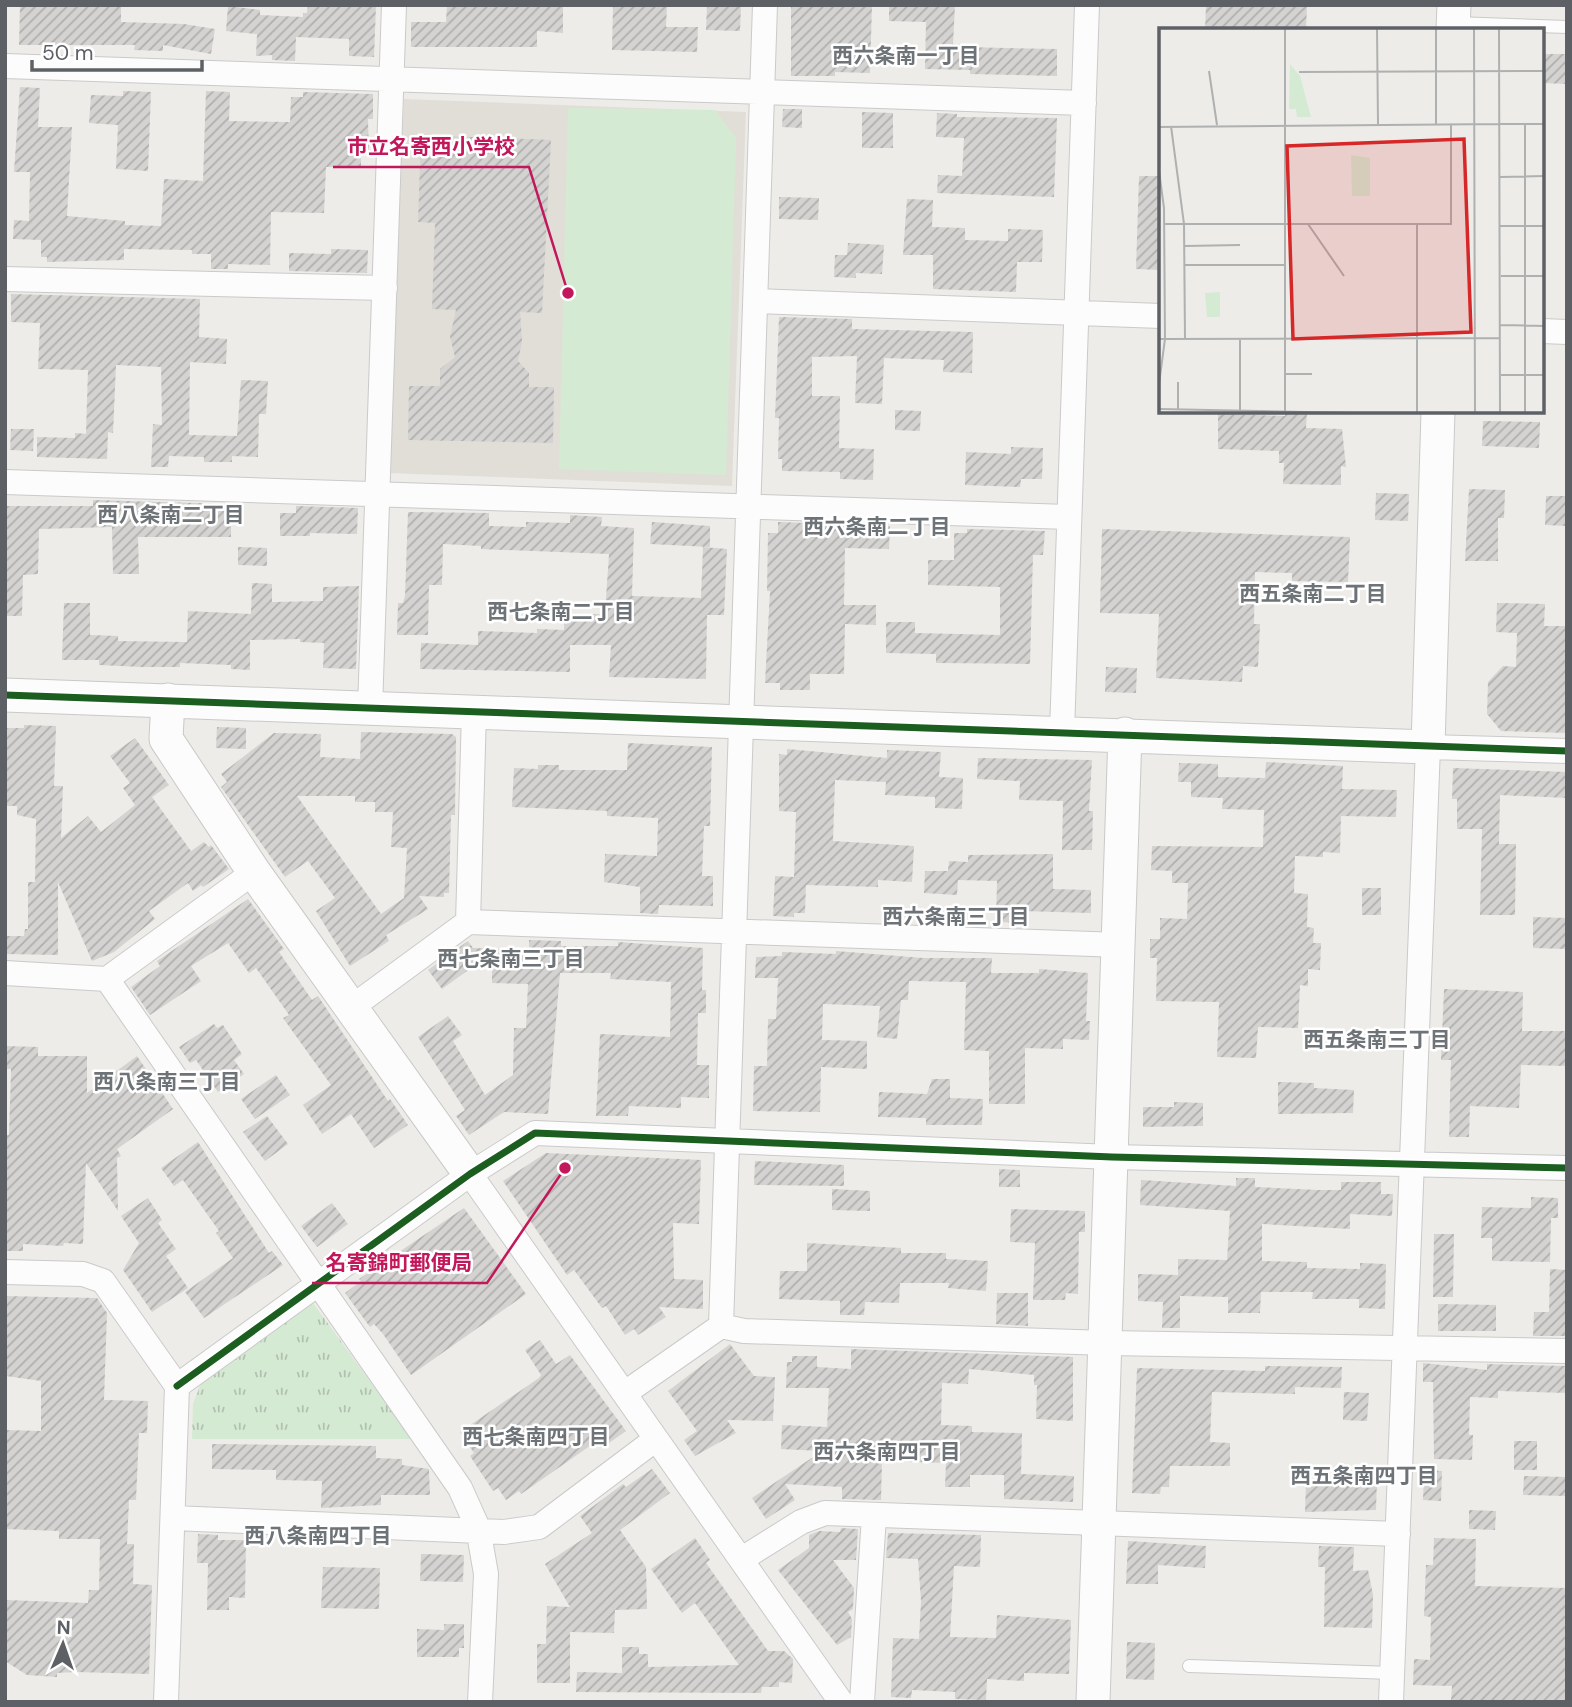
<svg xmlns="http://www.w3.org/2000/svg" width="1572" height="1707" font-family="'DM Sans','Noto Sans JP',sans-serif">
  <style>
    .education { fill: #e1ded7 }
    .grass { fill: #d5ead3 }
    .park { fill: url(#park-tufts) }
    .building { fill: url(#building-hatch); fill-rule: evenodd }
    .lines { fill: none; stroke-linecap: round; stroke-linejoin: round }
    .lane-casing { stroke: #cacaca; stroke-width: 14 }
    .street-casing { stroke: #cacaca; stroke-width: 26 }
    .secondary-casing { stroke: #c9c9c8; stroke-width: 35 }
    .lane { stroke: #fcfcfc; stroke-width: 12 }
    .street { stroke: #fcfcfc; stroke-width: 24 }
    .secondary { stroke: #fcfcfc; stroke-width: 33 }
    .cycleway-casing { stroke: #fff; stroke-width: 11 }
    .cycleway { stroke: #1b5e20; stroke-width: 7 }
    .labels { text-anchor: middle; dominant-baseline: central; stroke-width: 5; stroke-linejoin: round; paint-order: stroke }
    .neighbourhood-label { font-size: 21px; font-weight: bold; fill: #6e7378; stroke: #fff }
    .inset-road { fill: none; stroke: #afb0b0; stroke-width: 2 }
    .view { fill: #d62828; fill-opacity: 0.15; stroke: #d62828; stroke-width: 3.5 }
    .inset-edge { fill: none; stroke: #5d6166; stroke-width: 3.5 }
    .leader { fill: none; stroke: #c2185b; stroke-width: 2.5 }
    .callout-dot { fill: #c2185b; stroke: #fff; stroke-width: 2.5 }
    .callout-label { font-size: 21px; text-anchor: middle; font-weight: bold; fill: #c2185b; stroke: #fff; stroke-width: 5; stroke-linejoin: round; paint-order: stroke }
  </style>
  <defs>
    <pattern id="park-tufts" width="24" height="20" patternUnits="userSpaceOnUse" patternTransform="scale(1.75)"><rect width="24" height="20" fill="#d5ead3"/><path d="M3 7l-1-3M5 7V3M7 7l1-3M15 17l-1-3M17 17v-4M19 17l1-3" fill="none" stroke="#b0c1af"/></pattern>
    <pattern id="building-hatch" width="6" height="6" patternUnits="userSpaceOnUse" patternTransform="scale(1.75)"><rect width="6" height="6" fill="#d4d3d1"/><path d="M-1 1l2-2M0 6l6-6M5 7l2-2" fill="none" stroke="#afafad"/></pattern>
  </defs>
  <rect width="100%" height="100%" fill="#edece8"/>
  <path class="education" d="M404 99 746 112 732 486 389 473Z"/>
  <path class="grass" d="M568 108 715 110 736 138 726 475 559 469Z"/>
  <path class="park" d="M313 1303 412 1439H192L193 1404 202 1381Z"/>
  <path class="building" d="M20 5H121V22L184 24 215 29 211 54 163 45V51L134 50 135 45H19Z
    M308 5H376L374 57 349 56V39L296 37 295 61 272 60V55L256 56 257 34 226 31 228 6 260 10V15L303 17V13H307Z
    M447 5H563V33L537 31V47H411V22H446Z
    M613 5H667L666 27H698L697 52 612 50Z
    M707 5H741L740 31 706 30Z
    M791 5H872L870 73 835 72V76H791Z
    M889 5H955L953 44H963V47L1057 49V76L970 74V70L925 69 926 22 889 21Z
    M1206 5H1307L1306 30H1205Z
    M1542 54H1567V84L1542 83Z
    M20 87 40 88 38 127H72L67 216 125 221V225L161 226 164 179 203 181 206 91 230 92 229 121 290 122 291 97H303V92L373 94V119H368L369 155H361V167H326L324 213 271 212 270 265 228 264V269H211V254H192V250L124 249V260L47 262V257H41V240L13 239 14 220 29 221 30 172H14Z
    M123 91 151 92 148 171 116 169 118 125 89 123 91 95 123 96Z
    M783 109H802V128L782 127Z
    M862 112 893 113V148H862Z
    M937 113 957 114V117L1057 118 1054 197 937 193 938 175 962 176 964 138 936 137Z
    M421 135 551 140 542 313 520 312 522 341 518 361 529 373V387H554L553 443 408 440 409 386H440V369L455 357 450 337 456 310 432 309 435 223 418 222Z
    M1139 176H1161V270L1136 269Z
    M779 197 819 198 818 220 779 219Z
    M907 199 933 200 932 227 965 228V240L1008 241V229L1043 230 1042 262H1017L1016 292 933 289V255H903Z
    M848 243 884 245 882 274 856 273V278L834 277 835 255H847Z
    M331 249 368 250 367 273 289 271V253L331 254Z
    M11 294 200 299 199 337 227 339 226 364 190 362 189 435 237 436 241 380 268 381 266 414H259L258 457 232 456V462H204V457L169 456 168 467H151L153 424 162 425 161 367 116 365 113 433 108 432 107 459 37 457V437L75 438V433L86 434 88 370 38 369 40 323 11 322Z
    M779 317 852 319V329L973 332 972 373 943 372 944 360 884 358 882 404 855 403 857 356 812 357V396H840L839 448 874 449 873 480 840 479V472L782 471V459H778L779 418H775Z
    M895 410 921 411 920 431 895 430Z
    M1285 411H1307L1306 428 1342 429 1346 467 1341 466V485L1283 484 1284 463H1279V451L1218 449V414L1285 416Z
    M1483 421 1540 422 1539 448 1482 446Z
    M11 429H34L33 451 10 450Z
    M1011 447 1043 448 1042 479H1021L1020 487 965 485 966 452 1011 454Z
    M1469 489 1505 490 1504 518H1498V561H1465Z
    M1376 493 1409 494 1408 521 1375 520Z
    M1546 496H1567V526L1545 525Z
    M93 500 231 504V537H138L139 574H113L112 527 39 529 38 574 23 575 22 616H5V506H93Z
    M296 506 358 508 357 534 310 533V536H280V513H296Z
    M408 512 489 513V526L526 527V522L570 523V515L602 517 601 526 634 528 632 596 701 598 703 547 727 549 724 615H707L706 679 609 677 611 645H570V672L420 669 421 643 478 645V631L537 633V629L564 630V614H605L609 554 481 549V546L443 544 442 585H429L428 635H397L398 603H403L405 596Z
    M652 522 710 526V547L650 544Z
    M778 522 890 526 889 549 845 548 844 605H876V625L845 624 844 674H810V690H780V683H765L770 591H767L768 533H778Z
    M967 529 1045 531 1043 555H1033L1030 664 936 663V654L886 653V622H915V633L1000 635V587L928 585V560H954V533H967Z
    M1102 529 1350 537 1348 582 1292 581V573L1255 572 1254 624H1260L1258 667 1243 666 1242 682 1156 678 1159 614 1100 613Z
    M238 547 267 548V566L238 565Z
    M252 583 272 584V602L323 601V587L359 586 356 669 323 668 324 643 300 642V639L250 640V670L231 669V665L180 663V667H141L99 665V660H62L64 603H90V635L118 636V641L187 642 188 611 251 614Z
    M1497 603 1545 604 1544 626H1567V733L1501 731 1487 714 1488 682 1503 666 1516 667 1517 633 1496 632Z
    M1106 667 1137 668 1136 693 1105 692Z
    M24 725 56 726 54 786H63L61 838 88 816 101 832 135 805 123 788 130 783 110 756 135 738 169 785 152 797 191 851 204 842 209 847 211 845 229 869 203 887 201 885 193 891 188 883 149 911 155 919 114 952 92 961 58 882V955L7 954V936H24L25 929H28V882H35L36 819 17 815V806H5L6 728H24Z
    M217 727 246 728V749L216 748Z
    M361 732 452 734 456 737 455 815H451L449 893H444V897L419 896 428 909 386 935 389 941 350 966 316 911 335 898 308 861 285 877 221 787 227 782 221 774 274 733 321 734 320 757 360 759ZM297 796H355V802H375V812H393L391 847 407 848 404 898 381 914Z
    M628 743 712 747 710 826H704L702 876H713V906L659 905 658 914 640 913V887L604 882 605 854 657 856 658 818 607 816V811L512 807 514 768 538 769V765H559V770H627Z
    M787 749 887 758V750L941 752 939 777 963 778 962 809 935 808V797L885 795 886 782 835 780 833 841 914 846 912 882 878 880V887L806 885 805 913H794V917L773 916 775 876 794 877 796 812 779 811V754L787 755Z
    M978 758 1092 760 1089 811H1093L1092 850H1062L1063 801 1019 800 1020 781 977 779Z
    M1266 762 1343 766 1342 789 1397 790 1396 817 1341 816 1340 853 1323 852V857L1295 856 1294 893 1308 894 1307 927 1314 928 1313 943H1321L1320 970 1308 969V986L1300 985 1298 1028 1258 1027 1256 1058 1217 1057 1219 1002 1156 1001 1157 958H1150V939H1160V918L1187 919 1188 883H1172V871L1151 870 1152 846 1263 847 1264 810 1222 809 1223 798 1191 797V782H1178L1179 763 1218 764V777L1265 778Z
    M1453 768 1567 772V798L1500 795 1499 844H1516L1515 915H1480L1482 829H1457V799H1452Z
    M1053 854V889L1091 890V913L1022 911V923L996 922 997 881 958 880 957 895 924 893 925 871H948L949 861 968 862V855Z
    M1362 888H1381V915H1362Z
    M248 899 284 949 279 952 312 1000 318 996 388 1101 390 1099 408 1125 374 1148 351 1114 322 1134 303 1105 331 1085 283 1018 289 1015 256 968 249 973 228 943 191 966 201 981 150 1015 131 987 160 966 157 961Z
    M1533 917 1567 918V949L1533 948Z
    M529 940 561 941V946H618V942L703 948 702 990H706V1013H698L697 1065H709V1098L681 1097V1108L629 1106 628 1116H596L600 1034 670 1037 671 982 610 979 611 973H560L548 1114 504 1112 469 1135 456 1116 465 1110 418 1037 448 1016 462 1035 453 1041 485 1095 513 1075 514 1028H526L528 984 492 983V953L442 989 428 970 468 941 473 948 529 950Z
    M836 951 923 958H992L991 973H1039V969L1088 973 1086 1021H1090L1089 1040 1063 1039V1049L1025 1048V1104H989V1051L964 1050 966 982 909 981 908 1000H901L897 1039 877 1037 880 1006 823 1004 822 1040 867 1041V1069L821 1067 820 1112 753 1111 754 1066H767L768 1019H776L778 978H755L756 957 782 956V952L836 954Z
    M1444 989 1523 992 1522 1031H1567V1066L1521 1065 1519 1108 1470 1106 1469 1137H1449L1451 1060H1441Z
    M214 1024 217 1028 223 1025 242 1054 234 1060 244 1074 218 1092 196 1060 190 1063 179 1047Z
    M5 1046 38 1047V1056H87V1093L137 1056 173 1109 117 1149 121 1156 117 1158 118 1211 86 1163 83 1244 64 1243 63 1246 23 1244V1251H5V1135H9L11 1069H5Z
    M276 1075 290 1095 255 1119 241 1099Z
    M932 1079H950V1098L983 1099 982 1125H926V1118L878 1117 879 1092 927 1094Z
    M1278 1082 1314 1083V1088L1354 1090 1353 1113 1278 1114Z
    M1174 1102 1203 1103V1126L1143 1127V1107H1174Z
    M267 1116 288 1144 265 1161 243 1132Z
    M198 1142 269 1253 272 1251 283 1265 204 1318 185 1292 233 1258 216 1233 219 1231 183 1180 174 1186 161 1168Z
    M546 1153 701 1160 699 1224 673 1223 674 1279 703 1280V1309L659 1307 666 1317 638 1335 634 1329 625 1335 606 1306 602 1308 574 1270 567 1275 503 1181Z
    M755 1161 844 1165V1186L754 1185Z
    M999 1169 1020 1170V1187H999Z
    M1236 1178H1255V1187L1318 1190H1341V1182H1381V1194H1393L1392 1216 1350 1214V1229L1262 1224V1261L1307 1262V1268L1360 1269V1263L1386 1264 1385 1309 1359 1308V1299H1312L1313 1292H1261L1260 1313H1228V1297L1180 1296V1328H1162L1163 1302 1138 1301V1274L1178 1275V1259L1227 1260 1230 1211 1140 1205 1141 1180 1236 1186Z
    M832 1189 870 1191V1211L832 1210Z
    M1531 1197 1558 1198V1218H1551L1550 1262 1492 1261V1238H1481L1482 1207 1531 1208Z
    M148 1198 162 1220 158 1223 176 1249 166 1256 188 1288 152 1312 123 1270 139 1243 121 1216Z
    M332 1203 348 1224 317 1247 301 1226Z
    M464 1208 526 1294 411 1375 383 1334 374 1324 370 1327 345 1293 361 1281 359 1279Z
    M1011 1209 1085 1211V1232H1079L1078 1294 1066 1293 1065 1300H1033L1035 1243 1010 1242Z
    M1434 1234H1454L1453 1297H1433Z
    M807 1243 901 1248V1253H946V1259L988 1261 986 1291 948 1288 949 1283H900L899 1303 865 1302 864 1315H840V1301L779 1299 780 1271H807Z
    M1550 1269 1567 1270V1336H1533L1534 1312H1549Z
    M997 1293H1028V1326L996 1324Z
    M5 1296 97 1298 107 1313 104 1400 148 1401 147 1433H139L136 1500H129L127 1544H134L133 1584 152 1585 149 1674 75 1672 57 1673V1677L27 1675 5 1661V1600L88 1603 89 1590H99L100 1539H59V1531L5 1529V1430L41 1431V1381L6 1376Z
    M1438 1304 1496 1305V1331H1438Z
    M540 1340 556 1364 570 1355 626 1431 602 1448 597 1441 521 1494 519 1491 506 1500 498 1488 493 1491 470 1456 474 1453 460 1432 539 1378 541 1375 525 1350Z
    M730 1344 754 1376 775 1377 773 1421 727 1420 736 1433 695 1456 684 1440 697 1431 668 1391Z
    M851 1349 1073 1357V1421L1036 1419 1037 1385H1034V1375L969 1369 968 1384 942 1383 941 1425 972 1426V1432L1022 1433 1021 1474 1074 1476 1073 1502 1004 1499V1475H970V1487H945L946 1463 882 1461 881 1500 842 1499V1487L785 1484 795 1500 766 1519 752 1498 822 1451 781 1449 782 1425 827 1427 829 1388H786L787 1362H792V1356H817V1367L851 1369Z
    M1423 1363 1487 1370V1364L1567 1366V1393L1498 1391V1398L1470 1397 1469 1435H1473L1472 1460 1434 1459 1433 1382H1423Z
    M1265 1366 1342 1367 1341 1388 1295 1387V1394L1212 1392 1210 1442 1230 1443V1466H1170L1169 1487H1161L1160 1494 1132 1493 1137 1368 1265 1371Z
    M1344 1392 1369 1393 1367 1421 1343 1420Z
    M1514 1441H1537V1470H1514Z
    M212 1444 376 1446V1458L402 1459V1465L429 1469 430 1495H381V1505L321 1508 322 1481 276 1480V1470L212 1469Z
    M652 1469 670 1493 620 1530 646 1567 647 1609 615 1610 614 1633 570 1632V1683H537V1644H546L547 1606 570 1607 545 1564 592 1533 580 1516 623 1484 626 1487Z
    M1424 1470 1442 1471 1441 1501 1423 1500Z
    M1524 1476 1567 1477V1496L1523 1495Z
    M1331 1478 1377 1479 1376 1510 1305 1512 1306 1482 1331 1483Z
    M1469 1510 1496 1511 1495 1530 1469 1529Z
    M841 1528 858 1529 856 1560H833L854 1588 853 1609 848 1612 852 1619 851 1637 837 1645 778 1570 809 1548V1535L819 1531 840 1532Z
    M888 1533 981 1535 980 1567 954 1566 950 1637 996 1638 997 1615 1071 1620 1069 1674 1024 1673V1681L987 1679 986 1700 955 1699V1692L912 1690 911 1698 891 1697 893 1638 919 1639 921 1601 918 1559 886 1558Z
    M198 1534 218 1535V1540H246L245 1598 229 1597V1610H207L208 1563H197Z
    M695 1538 710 1560 706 1563 768 1651H784L793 1659 792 1683 779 1682V1687H762L761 1693 576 1692 577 1672 622 1673V1647H639V1654H648V1667L739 1665 695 1603 682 1613 651 1569Z
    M1434 1538 1476 1539 1475 1586 1567 1588V1702L1451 1701 1452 1686 1413 1685 1414 1659 1430 1660 1431 1617 1424 1616 1426 1565H1433Z
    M1128 1541 1206 1546 1205 1568 1158 1565V1584H1126Z
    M1319 1546 1354 1547 1353 1571 1368 1570 1373 1595 1372 1628 1324 1627 1325 1567H1318Z
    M421 1554 464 1555 463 1582 420 1581Z
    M323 1567 380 1568 379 1609 321 1608Z
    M444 1624H464V1648H459V1657H417V1629L444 1630Z
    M1127 1642 1155 1643 1154 1680 1126 1679Z"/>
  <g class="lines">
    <g class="lane-casing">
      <path id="lane" d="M1454 23 1567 27
        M1189 1666 1392 1673"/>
    </g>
    <g class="street-casing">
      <path id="street" d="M5 66 1084 103
        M5 279 385 288
        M756 301 1161 316
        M1542 331 1567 332
        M5 482 1068 517
        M370 709 394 5
        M1062 732 1087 5
        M468 922 1120 945
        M5 973 107 979 254 872
        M107 979 460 1488 478 1528 486 1574 480 1702
        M352 1007 468 922 474 712
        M470 1174 841 1702
        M5 1272 83 1274 103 1281 177 1386 166 1702
        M721 1326 765 5
        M177 1386 470 1174 535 1133 1112 1157 1567 1168
        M625 1393 721 1326 744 1331 1107 1343 1567 1351
        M173 1518 504 1532 539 1527 656 1439
        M742 1559 801 1522 825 1513 1398 1534
        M862 1702 874 1516
        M1391 1702 1428 747 1567 751"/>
    </g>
    <g class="secondary-casing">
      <path id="secondary" d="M1453 30 1454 5
        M5 695 1428 747 1438 411
        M168 700 166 739 254 872 470 1174
        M1093 1702 1125 734"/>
    </g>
    <use href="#lane" class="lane"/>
    <use href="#street" class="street"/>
    <use href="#secondary" class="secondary"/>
    <g class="cycleway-casing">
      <path id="cycleway" d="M5 695 1567 751
        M177 1386 470 1174 535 1133 1112 1157 1567 1168"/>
    </g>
    <use href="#cycleway" class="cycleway"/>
  </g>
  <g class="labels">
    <g class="neighbourhood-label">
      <text x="906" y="56">西六条南一丁目</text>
      <text x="171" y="515">西八条南二丁目</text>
      <text x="877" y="527">西六条南二丁目</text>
      <text x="1313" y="594">西五条南二丁目</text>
      <text x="561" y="612">西七条南二丁目</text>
      <text x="956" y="917">西六条南三丁目</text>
      <text x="511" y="959">西七条南三丁目</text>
      <text x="1377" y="1040">西五条南三丁目</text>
      <text x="167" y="1082">西八条南三丁目</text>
      <text x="536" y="1437">西七条南四丁目</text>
      <text x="887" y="1452">西六条南四丁目</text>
      <text x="1364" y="1476">西五条南四丁目</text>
      <text x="318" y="1536">西八条南四丁目</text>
    </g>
  </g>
  <g transform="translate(1159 28)">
    <rect width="385" height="385" fill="#edece8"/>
    <path d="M192 127 211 130V168H193Z" fill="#d5ead3"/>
    <path d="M131 36 141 48 152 89H138L137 81H130ZM61 264V289H48L46 265Z" fill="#d5ead3"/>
    <path class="inset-road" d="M126 0V385M218 0 219 96M277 0V96M315 0 316 385M340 0 341 385M50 43 58 97M140 44 385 43M340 96H385M366 97V385M12 98 25 196 26 311M0 99 340 96M0 143 5 180 6 311 0 356M341 149 385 148M5 196H292V96M149 196 185 248M258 196V385M341 198H385M26 218 81 217M26 237H126M342 248H385M341 297 385 298M0 311 341 310M81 311V383M126 346H153M342 347H385M19 354V382M0 381 191 385"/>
    <path class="view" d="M305 111 312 304 134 311 128 118Z"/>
    <rect width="385" height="385" class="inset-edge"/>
  </g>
  <path class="leader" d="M568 293L529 167H333M565 1168L487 1283H312"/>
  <g class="callout-dot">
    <circle cx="568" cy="293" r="7"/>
    <circle cx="565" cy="1168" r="7"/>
  </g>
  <g class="callout-label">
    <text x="431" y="154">市立名寄西小学校</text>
    <text x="399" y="1270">名寄錦町郵便局</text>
  </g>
  <rect width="1572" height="1707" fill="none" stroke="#5d6166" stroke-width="14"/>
  <g transform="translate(63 1644) rotate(2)" stroke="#ffffff" stroke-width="5" paint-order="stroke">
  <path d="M0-5L12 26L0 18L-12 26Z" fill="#5d6166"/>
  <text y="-10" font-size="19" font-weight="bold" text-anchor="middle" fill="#5d6166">N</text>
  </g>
  <path d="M32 60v10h170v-10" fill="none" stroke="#5d6166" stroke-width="3.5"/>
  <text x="42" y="60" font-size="21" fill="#5d6166" stroke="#ffffff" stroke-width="5" paint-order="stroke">50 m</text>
</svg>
